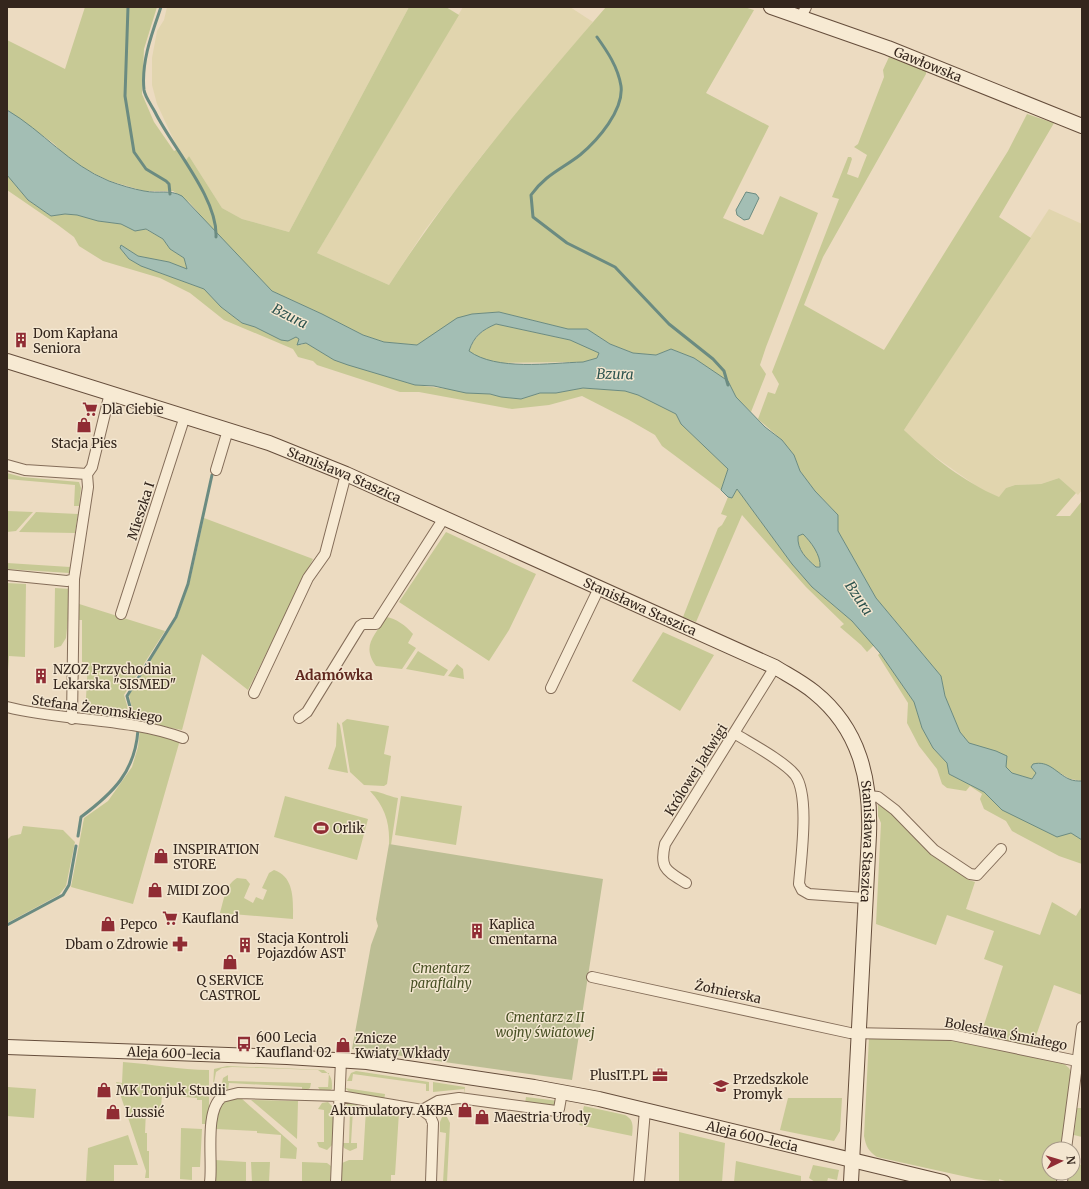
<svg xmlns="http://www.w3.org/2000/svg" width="1089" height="1189" font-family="Merriweather,serif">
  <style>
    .farmland { fill: #e1d5ae }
    .green { fill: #c7c995 }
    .cemetery { fill: #bcbe94 }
    .water { fill: #a3beb4; stroke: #6b8b81; fill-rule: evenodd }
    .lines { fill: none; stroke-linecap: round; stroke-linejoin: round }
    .stream { stroke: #6b8b81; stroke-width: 3 }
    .street-casing { stroke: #846d59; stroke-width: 12 }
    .secondary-casing { stroke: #664e3c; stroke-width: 16 }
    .street { stroke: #f7ead3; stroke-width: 10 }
    .secondary { stroke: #f7ead3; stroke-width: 14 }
    .labels { text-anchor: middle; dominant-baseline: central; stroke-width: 3; stroke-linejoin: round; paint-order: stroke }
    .street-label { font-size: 13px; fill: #34261d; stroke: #f3e6d0 }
    .poi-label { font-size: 13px; fill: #34261d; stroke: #f3e6d0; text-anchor: start }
    .park-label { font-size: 13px; font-style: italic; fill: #485024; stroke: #f3e6d0 }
    .water-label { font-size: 14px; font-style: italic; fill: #2d534e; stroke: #f3e6d0 }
    .neighbourhood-label { font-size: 14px; font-weight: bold; fill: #5f271e; stroke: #f3e6d0 }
  </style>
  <rect width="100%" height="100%" fill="#ecdbc1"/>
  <path class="farmland" d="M167 7H409L289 232 242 219 222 208 189 156 186 160 178 149 157 104 152 85V58L157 31 164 20Z
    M463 7H570L593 22 483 154 425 230 389 285 317 253Z
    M1049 209 1082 224V490L1078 495 1059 478 1041 484 1015 485 1006 488 999 498 982 490 924 449 904 430Z"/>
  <path class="green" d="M85 7H157L144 49 142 94 154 122 174 151 178 149 186 160 189 156 222 208 242 219 289 232 409 7H446L459 15 317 253 389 285C453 186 529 96 606 7H744L754 10 706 93 769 126 723 218 763 235 780 196 818 213 766 347 760 365 766 374 751 412 736 397 727 381 694 358 671 349 656 355 633 353 610 344 587 329H568L499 312 472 314 417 345 384 342 363 335 322 314 272 291 216 233 189 202 173 191H144L110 181 95 174 71 161 53 143 7 110V40L65 69Z
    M889 57 926 71V74L823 257 804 305 884 350 1008 151 1027 114 1054 123 999 217 1031 238 904 430C931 456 964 482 999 497L1006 488 1015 485 1041 484 1059 478 1076 493 1056 516H1070L1082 501V781L1070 779 1060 773H1037L1032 779 1012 773 982 748 969 743 960 732 945 696 941 676 876 598 838 531V515L815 491 800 471 794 455 782 440 758 419 768 392 775 394 779 384 772 372 839 199 832 197 848 157H851L852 159 847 174 858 178 867 155 854 147 858 144 884 77 883 70Z
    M7 175 28 200 51 216 65 214 77 215 98 221 121 224 135 231 145 229 163 239 170 249 184 258 187 269 169 262 138 256 121 245 120 248 129 259 141 266 204 289 221 307 242 323 255 327 281 340 296 337 299 339 301 345 306 343 334 360 415 385 490 394 502 397 521 399 540 393H556L583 388 625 391 638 395 676 414 681 424 728 469 721 490 662 446 655 435 629 420 582 396 549 405 512 409 419 392H400L317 365 313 361 298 357 293 349 224 320 190 293 160 278 103 261 79 246 74 237 58 225 7 190Z
    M496 324 570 340 599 352 597 358 583 362 496 363 477 357 469 351C475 336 482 330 496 324Z
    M7 473 22 477 79 482 81 488 79 506H74L75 485 7 479Z
    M737 489 792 564 812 587 852 621 874 645 867 652 861 645 840 627 844 624 806 587 742 515 696 622 683 617 718 528 722 525 727 516 721 514 728 497 732 498Z
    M7 511 33 512 16 531 7 532Z
    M36 512 78 514 75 533 19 532Z
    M204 518 313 559 248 690 202 654 182 730 138 722 135 720 129 695 177 618 190 581Z
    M446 532 536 574 509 630 489 661 399 602Z
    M803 534C811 542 821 554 820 566L816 567C806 558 797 550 798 536Z
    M7 563 70 567 69 573 7 569Z
    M7 583 26 584 25 657 9 656 7 684Z
    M55 588 71 589 66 638 61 646 54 648Z
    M76 603 165 631 124 695 132 722 85 716 88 662H82V620H76Z
    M386 617C396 618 406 626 413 634L408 643 416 648 402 669 376 666C361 645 375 636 386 617Z
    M663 632 714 655 680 711 632 681Z
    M418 651 448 670 444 676 406 669Z
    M880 653 914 702 922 728 933 748 947 763 949 774 985 792 1002 810 1071 833 1082 840V864L1059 856 1012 831 1006 821 984 809 980 799 982 794 970 786 966 791 947 788 942 784 937 769 919 746 907 723 908 703 878 655Z
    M457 664 463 669 464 679 448 676Z
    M347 719 389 726 384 754 391 756 387 784 384 786 364 785 350 772 342 723Z
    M337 722 340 725 348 773 328 769 336 746Z
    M140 729 180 740 133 904 71 887 84 818 108 801 132 767 138 747Z
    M370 791C380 791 387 796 398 798L391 845 389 844C390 823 385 807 370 791Z
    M285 796 368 819 357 860 274 837Z
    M401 796 462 806 456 845 395 835Z
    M878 802 887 808 933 856 969 880 975 882 966 909 1040 935 1052 902 1076 916 1082 906V995L1054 985 1032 1047 980 1037 1003 966 984 959 994 931 947 915 936 945 876 924 881 823 878 816Z
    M23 826 63 830 75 842 66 886 59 895 7 923V840L11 836 21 834Z
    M274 870C295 877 293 901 293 919L220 913C224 900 225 885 237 878L246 879 250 884 244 898 253 903 256 897 263 900 267 890 262 888 269 873Z
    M869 1037 941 1038 1063 1063 1069 1068 1072 1074 1061 1149H1049V1173H1058L1057 1182H1008L999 1179V1182L976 1179 877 1157C868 1151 866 1146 864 1136Z
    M123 1062C152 1064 180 1070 209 1070V1124H202V1100H197V1098L162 1095 161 1108H157V1110H146L145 1133H147V1151H149V1178H145L146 1171 116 1082 122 1083Z
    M227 1066 324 1070C332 1076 332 1080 332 1089L329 1091 321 1092 318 1087H328L329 1073H322L318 1070 232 1067 222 1068 216 1072 213 1088 214 1069Z
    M356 1071 429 1082V1091H426V1084L353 1074 352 1081H347L351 1073Z
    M228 1075V1081L311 1083 310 1088 302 1093V1087L229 1083 228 1090 222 1083 223 1078Z
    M433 1082 465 1087 464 1094V1089L433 1092Z
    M8 1087 36 1089 34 1118 7 1116Z
    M345 1088 385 1094 384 1101 352 1094Z
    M526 1097 559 1101 556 1106 525 1103Z
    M241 1098 297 1148 296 1159 280 1158 281 1135 257 1133V1131L216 1129 217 1108 224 1100Z
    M788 1098H842L840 1131 834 1141 780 1130Z
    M251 1100 298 1101 297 1139Z
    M328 1102 334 1108 335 1112 333 1144 327 1150 319 1147 317 1142H324V1110L318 1109 322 1103Z
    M348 1103 357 1104 359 1110H353L351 1143H357V1148L350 1151 344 1148 342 1143H349L350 1110 344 1109Z
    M584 1106 625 1115C634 1120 633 1126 632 1136L579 1125Z
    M1077 1108H1082V1137L1074 1135Z
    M366 1109 399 1112 395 1175H391V1182H341L342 1163 349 1160H363Z
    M442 1117H447L450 1123 447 1182H443L446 1133 440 1132V1122Z
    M181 1128 202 1129 200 1167H192V1180L180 1179Z
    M679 1132 725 1143 722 1182H679Z
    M128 1135 138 1165H114V1182H86L88 1148Z
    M215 1160 246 1162V1182H213Z
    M736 1161 801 1176V1182H734Z
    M251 1162H270L269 1182H252Z
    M302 1162 327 1163 331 1166 330 1182H302Z
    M1073 1163 1082 1165V1182H1066L1067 1173H1073Z
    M813 1165 839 1170 837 1180 828 1178 827 1182H815L809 1178Z"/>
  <path class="cemetery" d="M389 844 603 879 572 1080 352 1049 371 945 378 926 376 919Z"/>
  <path class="water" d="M7 110C43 131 69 165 109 181 120 185 133 189 144 191 159 194 169 189 182 196L272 291 322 314 363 335 384 342 417 345 457 318 472 314 499 312 568 329H587L610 344 633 353 656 355 671 349 694 358 728 381 736 397 765 427 782 440 794 455 800 471 815 491 838 515V531L876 598 941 676 945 696 960 732 969 743 996 751 1007 756 1006 767 1012 773 1032 779 1036 773 1031 767 1033 764C1049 760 1056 773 1069 779 1073 781 1078 781 1082 781V840L1071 833 1057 837 1002 810 984 792 949 774 947 763 933 748 922 728 914 702 880 653 852 621 812 587 792 564 737 489 732 498 728 497 721 490 728 469 681 424 676 414 638 395 625 391 583 388 556 393H540L521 399 501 397 490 394 466 393 434 386 415 385 348 365 334 360 306 343 297 345 299 339 296 337 288 341 281 340 255 327 242 323 221 307 204 289 141 266 129 259 120 248 121 245 138 256 169 262 187 269 184 258 170 249 163 239 146 229 135 231 121 224 98 221 77 215 65 214 51 216 28 200 7 175ZM496 324 570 340 599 353 597 358 583 362C550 363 496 371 469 351 474 336 482 330 496 324ZM803 534C811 542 821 555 820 567H816C806 558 797 550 798 536Z
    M746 192 756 194 759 198 749 219 744 220 737 215 736 210Z"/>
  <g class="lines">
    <path class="stream" d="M128 7 125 96 134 152 146 169 166 181 169 184 170 194
      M161 7C152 33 141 62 144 90 145 97 152 106 155 112 172 147 218 198 216 237
      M597 37C607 51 618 67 621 86 624 110 598 140 580 155 562 169 545 175 531 195L533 217 567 243 615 267 669 324 713 359 724 371 728 385
      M134 721 127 696 176 617 188 584 212 475
      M78 836 81 817C113 793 135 772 138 730
      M7 925 63 895 69 885 76 846"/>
    <g class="street-casing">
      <path id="street" d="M801 17 806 7
        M7 465 25 470 87 474 92 467 110 393
        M216 470 228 430
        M7 575 67 581 74 579
        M121 614 185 416
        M551 688 599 588
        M254 693 308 578 325 554 346 474
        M7 707C65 722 126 717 183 738
        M299 718 307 712 360 626 363 624H376L444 518
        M72 719 74 579 88 487 87 474
        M734 733C750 743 784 761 795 775 810 795 801 858 799 884L802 890 809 894 865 898
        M869 796 878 797 895 810 934 850 970 874 977 875 1001 849
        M686 883C667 871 659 869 665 844L775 667
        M592 977 850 1033 952 1035 1077 1061
        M422 1110 438 1101 459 1098 556 1111 559 1109 562 1092
        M1066 1149 1082 1027
        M210 1182C213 1161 204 1111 222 1097L238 1093 340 1096 422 1110 430 1116 433 1123 431 1182
        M336 1182 341 1060
        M639 1182 645 1110
        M1062 1182 1063 1173"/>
    </g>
    <g class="secondary-casing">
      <g id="secondary">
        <path id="s1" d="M771 7 888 48 1082 126"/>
        <path id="s2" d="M7 361 269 443 346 474 775 667C788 675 802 682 814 692 860 729 871 780 869 835L851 1182"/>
        <path id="s3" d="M7 1047 287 1057 367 1062 534 1087 599 1099 943 1182"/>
      </g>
    </g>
    <use href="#street" class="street"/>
    <use href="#secondary" class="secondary"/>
  </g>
  <defs>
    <g id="building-bare" transform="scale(1.2)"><path d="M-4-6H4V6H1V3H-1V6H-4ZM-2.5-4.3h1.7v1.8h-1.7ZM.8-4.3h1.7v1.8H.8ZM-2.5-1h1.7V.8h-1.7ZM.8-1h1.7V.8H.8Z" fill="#902c34" stroke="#f3e6d0" stroke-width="2.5" paint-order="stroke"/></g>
    <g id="supermarket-bare" transform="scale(1.2)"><path d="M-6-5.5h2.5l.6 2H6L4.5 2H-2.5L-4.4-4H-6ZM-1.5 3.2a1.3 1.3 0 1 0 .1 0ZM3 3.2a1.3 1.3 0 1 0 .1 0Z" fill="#902c34" stroke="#f3e6d0" stroke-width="2.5" paint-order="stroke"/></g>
    <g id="shop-bare" transform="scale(1.2)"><path d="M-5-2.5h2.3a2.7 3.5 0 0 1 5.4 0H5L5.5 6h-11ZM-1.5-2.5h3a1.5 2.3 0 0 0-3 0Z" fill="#902c34" stroke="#f3e6d0" stroke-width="2.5" paint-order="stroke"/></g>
    <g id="stadium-bare" transform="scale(1.2)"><path d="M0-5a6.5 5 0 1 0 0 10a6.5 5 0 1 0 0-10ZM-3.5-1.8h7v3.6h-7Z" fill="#902c34" stroke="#f3e6d0" stroke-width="2.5" paint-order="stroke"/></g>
    <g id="pharmacy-bare" transform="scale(1.2)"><path d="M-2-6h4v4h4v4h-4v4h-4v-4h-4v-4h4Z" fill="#902c34" stroke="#f3e6d0" stroke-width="2.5" paint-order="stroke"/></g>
    <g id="bus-bare" transform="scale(1.2)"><path d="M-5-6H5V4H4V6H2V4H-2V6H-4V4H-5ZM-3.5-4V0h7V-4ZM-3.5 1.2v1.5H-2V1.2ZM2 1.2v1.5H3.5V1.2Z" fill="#902c34" stroke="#f3e6d0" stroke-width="2.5" paint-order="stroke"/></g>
    <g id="office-bare" transform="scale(1.2)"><path d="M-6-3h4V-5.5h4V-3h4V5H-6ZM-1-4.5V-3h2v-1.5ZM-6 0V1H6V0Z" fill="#902c34" stroke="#f3e6d0" stroke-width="2.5" paint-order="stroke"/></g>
    <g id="school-bare" transform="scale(1.2)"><path d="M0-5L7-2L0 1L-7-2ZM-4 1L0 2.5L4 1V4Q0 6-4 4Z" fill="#902c34" stroke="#f3e6d0" stroke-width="2.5" paint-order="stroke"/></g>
  </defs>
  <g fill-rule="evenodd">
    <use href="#building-bare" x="21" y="340"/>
    <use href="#supermarket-bare" x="90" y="409"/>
    <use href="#shop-bare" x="84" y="425"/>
    <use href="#building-bare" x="41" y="676"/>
    <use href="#stadium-bare" x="321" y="828"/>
    <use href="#shop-bare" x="161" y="856"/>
    <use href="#shop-bare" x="155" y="890"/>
    <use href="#supermarket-bare" x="170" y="918"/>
    <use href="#shop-bare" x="108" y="924"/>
    <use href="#building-bare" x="477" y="931"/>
    <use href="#pharmacy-bare" x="180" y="944"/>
    <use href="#building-bare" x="245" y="945"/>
    <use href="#shop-bare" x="230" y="962"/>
    <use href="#bus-bare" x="244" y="1044"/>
    <use href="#shop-bare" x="343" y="1045"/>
    <use href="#office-bare" x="660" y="1075"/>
    <use href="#school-bare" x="721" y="1086"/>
    <use href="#shop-bare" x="104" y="1090"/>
    <use href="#shop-bare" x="465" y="1110"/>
    <use href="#shop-bare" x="113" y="1112"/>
    <use href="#shop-bare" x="482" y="1117"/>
  </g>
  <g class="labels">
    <g class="street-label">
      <text stroke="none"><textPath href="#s1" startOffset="167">Gawłowska</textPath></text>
      <text stroke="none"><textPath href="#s2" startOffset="356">Stanisława Staszica</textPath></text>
      <text transform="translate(141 511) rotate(-72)">Mieszka I</text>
      <text stroke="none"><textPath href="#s2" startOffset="680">Stanisława Staszica</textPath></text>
      <text transform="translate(97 709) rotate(8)">Stefana Żeromskiego</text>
      <text transform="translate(696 770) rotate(-58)">Królowej Jadwigi</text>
      <text stroke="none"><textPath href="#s2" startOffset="1040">Stanisława Staszica</textPath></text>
      <text transform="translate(728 992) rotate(12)">Żołnierska</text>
      <text transform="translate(1006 1034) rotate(11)">Bolesława Śmiałego</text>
      <text stroke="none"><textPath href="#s3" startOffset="167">Aleja 600-lecia</textPath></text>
      <text stroke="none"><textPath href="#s3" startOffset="753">Aleja 600-lecia</textPath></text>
    </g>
    <g class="poi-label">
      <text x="33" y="333">Dom Kapłana<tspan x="33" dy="15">Seniora</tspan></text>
      <text x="102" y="409">Dla Ciebie</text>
      <text x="84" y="443" text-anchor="middle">Stacja Pies</text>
      <text x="53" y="669">NZOZ Przychodnia<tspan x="53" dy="15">Lekarska "SISMED"</tspan></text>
      <text x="333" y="828">Orlik</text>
      <text x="173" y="849">INSPIRATION<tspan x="173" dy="15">STORE</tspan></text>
      <text x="167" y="890">MIDI ZOO</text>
      <text x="182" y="918">Kaufland</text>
      <text x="120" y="924">Pepco</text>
      <text x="489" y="924">Kaplica<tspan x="489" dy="15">cmentarna</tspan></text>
      <text x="257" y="938">Stacja Kontroli<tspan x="257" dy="15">Pojazdów AST</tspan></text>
      <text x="168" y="944" text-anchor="end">Dbam o Zdrowie</text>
      <text x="230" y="980" text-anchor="middle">Q SERVICE<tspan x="230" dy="15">CASTROL</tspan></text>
      <text x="256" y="1037">600 Lecia<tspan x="256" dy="15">Kaufland 02</tspan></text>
      <text x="355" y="1038">Znicze<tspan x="355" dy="15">Kwiaty Wkłady</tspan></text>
      <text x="648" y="1075" text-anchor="end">PlusIT.PL</text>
      <text x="733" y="1079">Przedszkole<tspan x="733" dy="15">Promyk</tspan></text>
      <text x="116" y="1090">MK Tonjuk Studii</text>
      <text x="453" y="1110" text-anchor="end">Akumulatory AKBA</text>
      <text x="125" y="1112">Lussié</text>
      <text x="494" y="1117">Maestria Urody</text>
    </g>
    <g class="park-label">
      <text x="441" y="968">Cmentarz<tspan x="441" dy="15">parafialny</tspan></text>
      <text x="545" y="1017">Cmentarz z II<tspan x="545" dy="15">wojny światowej</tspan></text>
    </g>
    <g class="water-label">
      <text transform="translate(290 316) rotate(27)">Bzura</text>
      <text transform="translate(615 374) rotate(1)">Bzura</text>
      <text transform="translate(859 598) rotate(56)">Bzura</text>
    </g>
    <g class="neighbourhood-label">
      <text x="334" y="675">Adamówka</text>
    </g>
  </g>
  <rect width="1089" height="1189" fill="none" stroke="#34261d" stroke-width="16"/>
  <g transform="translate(1061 1161) rotate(85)"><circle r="19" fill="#f3e6d0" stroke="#a79988"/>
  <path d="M0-3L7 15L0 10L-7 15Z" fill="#902c34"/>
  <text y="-6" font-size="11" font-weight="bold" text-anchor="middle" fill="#34261d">N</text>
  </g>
</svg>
